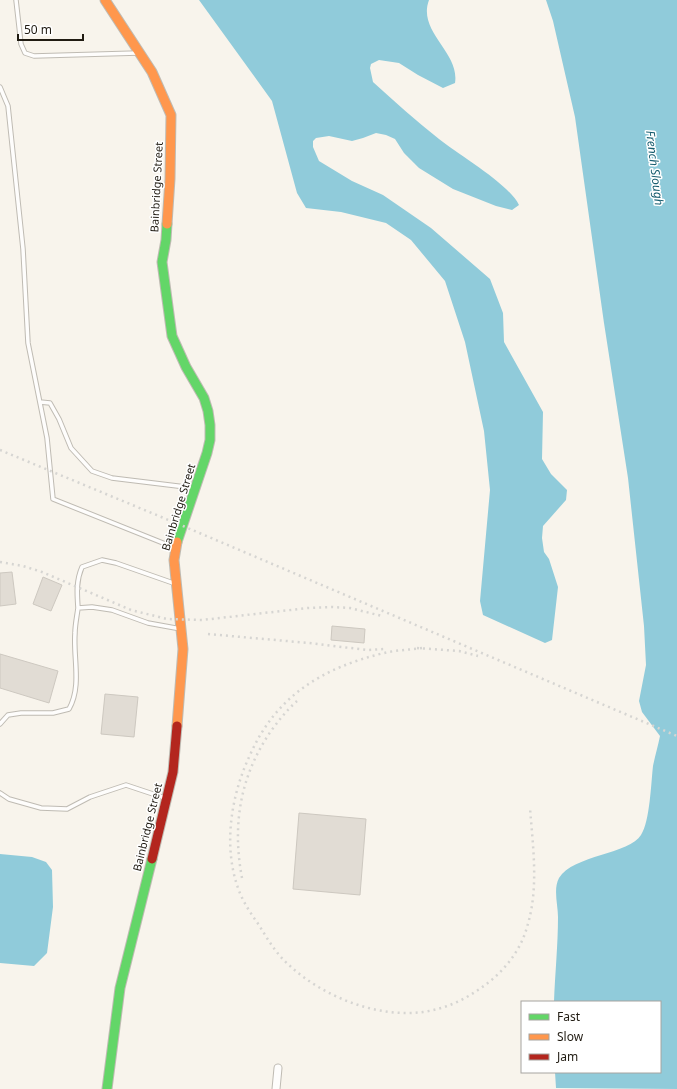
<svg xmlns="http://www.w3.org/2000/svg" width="677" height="1089" font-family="'Noto Sans',sans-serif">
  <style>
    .water { fill: #90cbda }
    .building { fill: #e1dcd4; stroke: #cdc8c0 }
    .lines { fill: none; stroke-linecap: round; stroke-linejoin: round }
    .lane-casing { stroke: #bfbbb3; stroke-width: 5.5 }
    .street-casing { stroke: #bfbbb3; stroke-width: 9 }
    .fast-casing { stroke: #bfbbb3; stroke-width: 11 }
    .slow-casing { stroke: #bfbbb3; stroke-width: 11 }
    .jam-casing { stroke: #bfbbb3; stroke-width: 11 }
    .lane { stroke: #fefdfc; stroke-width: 3.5 }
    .street { stroke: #fefdfc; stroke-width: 7 }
    .fast { stroke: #63d668; stroke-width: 9 }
    .slow { stroke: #ff974d; stroke-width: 9 }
    .jam { stroke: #b3261e; stroke-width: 9 }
    .rail { stroke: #d6d5d2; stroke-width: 2.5; stroke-dasharray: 2 4; stroke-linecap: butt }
    .labels { text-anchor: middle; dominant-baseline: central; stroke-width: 3; stroke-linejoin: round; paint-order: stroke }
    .street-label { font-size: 11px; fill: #201b12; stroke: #fff }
    .water-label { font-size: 12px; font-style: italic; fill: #175d6f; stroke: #fff }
  </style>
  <rect width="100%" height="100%" fill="#f8f4ec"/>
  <path class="water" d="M199 0H429C417 32 460 52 455 83L443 88 418 75 399 63 379 60 371 64 370 68 373 82C395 102 416 121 439 139 459 155 509 184 519 205L512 210 496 206 453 189 419 168 404 153 395 139 386 135 376 133 363 138 352 141 329 136 316 138 313 141V147L319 161 352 181 383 195 431 228 490 279 503 313 504 342 543 412 542 459 551 474 567 490 566 500 543 526 542 538 544 552 549 559 558 587 552 640 545 643 483 615 480 601 490 490 484 431 465 342 445 281 411 240 386 223 341 212 306 208 297 193 272 101Z
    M546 0H677V1089L556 1088 555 1072H660V1002H554C555 974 558 945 558 917 558 905 553 889 559 878 573 855 630 854 641 835 650 821 651 783 653 766 655 756 658 746 660 736L642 712 639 701 646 665 644 626 628 478 604 323 575 117 553 21Z
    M0 854 32 857 46 862 52 870 53 907 47 953 34 966 0 963Z"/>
  <path class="building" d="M12 572 16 604 0 606V573Z
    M43 577 62 585 51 611 33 604Z
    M332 626 365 629 364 643 331 640Z
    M0 654 58 671 49 703 0 688Z
    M105 694 138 697 134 737 101 734Z
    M299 813 366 819 360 895 293 889Z"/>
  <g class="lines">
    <g class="lane-casing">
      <path id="lane" d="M16 0 21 44 25 53 34 56 138 53
        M0 87 8 106 23 249 28 343 47 438 53 499 173 547
        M40 402 50 403 59 419 71 448 92 471 112 478 194 488
        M78 608C77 593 76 581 82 567L102 560 116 563 176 584
        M0 724 8 715 21 713H53L69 709C82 686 73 658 75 633 75 625 77 616 78 608L92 607 112 610 148 623 181 629
        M0 793 9 799 41 808 67 809 90 797 126 785 165 798"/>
    </g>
    <g class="street-casing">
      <path id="street" d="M276 1089 278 1068"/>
    </g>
    <g class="fast-casing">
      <path id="fast" d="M167 224 166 240 162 262 172 336 186 367 204 398 208 411 210 425V440L207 453 177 542
        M107 1089 120 988 152 859"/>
    </g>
    <g class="slow-casing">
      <path id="slow" d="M105 0 152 72 171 115 170 179 167 224
        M177 726 183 649 174 560 177 542"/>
    </g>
    <g class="jam-casing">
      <path id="jam" d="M152 859 173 772 177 726"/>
    </g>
    <use href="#lane" class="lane"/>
    <use href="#street" class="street"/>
    <use href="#fast" class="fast"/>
    <use href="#slow" class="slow"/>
    <use href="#jam" class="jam"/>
    <path class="rail" d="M0 450 183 526 677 736
      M0 562 23 566 42 572 131 610 167 619 202 620 308 608 332 607 350 608 382 616
      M208 634 309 643 367 650 385 649
      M417 648 459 651 478 656
      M422 648C409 650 396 650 384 653 322 668 276 696 250 755 231 795 223 846 238 888 243 902 251 914 259 925 268 940 277 955 290 966 324 997 377 1018 423 1012 444 1009 462 1001 478 990 501 975 520 953 527 927 539 889 533 848 530 808
      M242 878C232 825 240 776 271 731 279 720 287 710 297 701"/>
  </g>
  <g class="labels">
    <g class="street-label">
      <text transform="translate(156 187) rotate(-87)">Bainbridge Street</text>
      <text transform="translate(178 507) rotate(-73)">Bainbridge Street</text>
      <text transform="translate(147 827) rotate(-76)">Bainbridge Street</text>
    </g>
    <g class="water-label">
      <text transform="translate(655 168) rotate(83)">French Slough</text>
    </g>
  </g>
  <rect x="521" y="1001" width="140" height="72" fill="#ffffff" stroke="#a6a4a0"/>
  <rect x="529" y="1014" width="20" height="6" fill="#63d668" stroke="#a6a4a0"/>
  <text x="557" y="1021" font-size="12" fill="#201b12">Fast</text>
  <rect x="529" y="1034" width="20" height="6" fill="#ff974d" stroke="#a6a4a0"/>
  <text x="557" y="1041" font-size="12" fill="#201b12">Slow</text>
  <rect x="529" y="1054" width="20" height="6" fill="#b3261e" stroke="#a6a4a0"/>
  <text x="557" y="1061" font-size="12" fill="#201b12">Jam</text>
  <path d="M18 34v6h65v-6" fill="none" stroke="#201b12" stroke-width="2"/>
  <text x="24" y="34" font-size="12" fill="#201b12" stroke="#ffffff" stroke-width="3" paint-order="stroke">50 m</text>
</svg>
